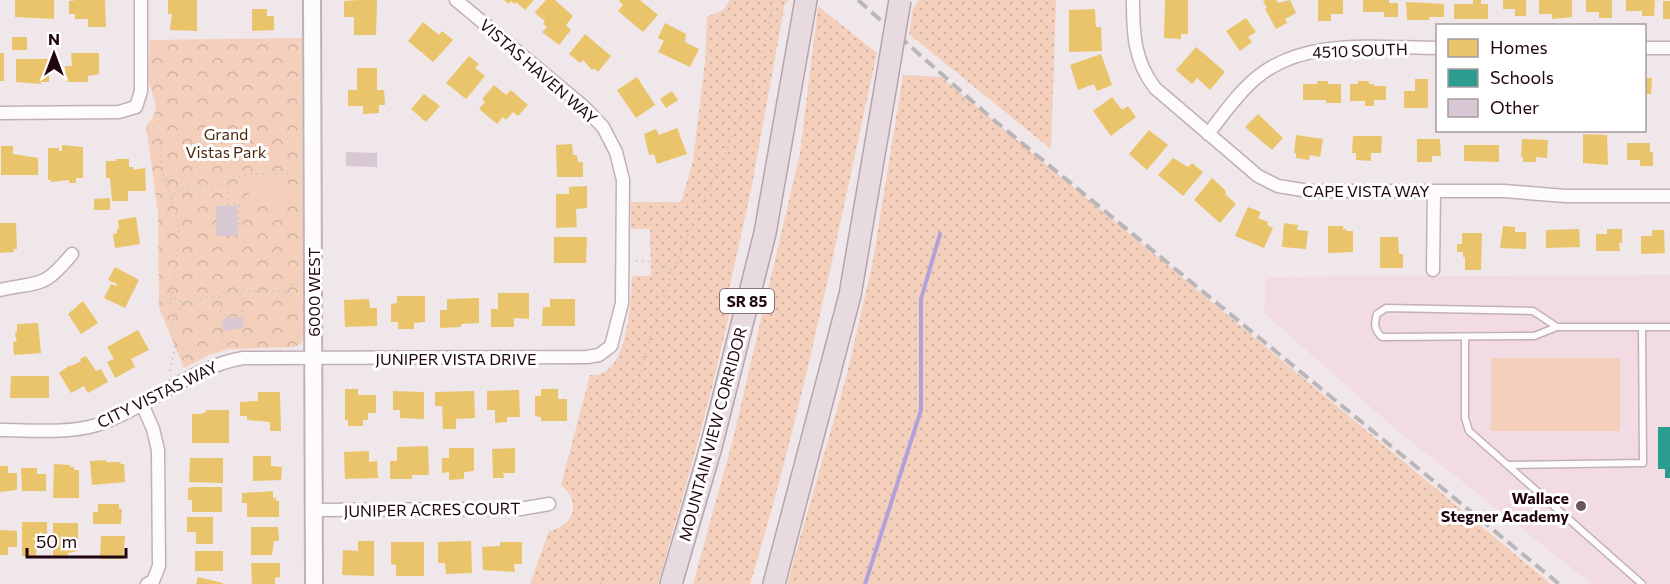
<svg xmlns="http://www.w3.org/2000/svg" width="1670" height="584" font-family="Commissioner,sans-serif">
  <style>
    .built { fill: #f3dbe3 }
    .grass { fill: url(#grass-dots) }
    .forest { fill: url(#forest-crowns) }
    .pitch { fill: #f4d0bc }
    .homes { fill: #e9c46a }
    .schools { fill: #2a9d8f }
    .lines { fill: none; stroke-linecap: round; stroke-linejoin: round }
    .stream { stroke: #b2a0dd; stroke-width: 4 }
    .building { fill: #d8c8d3 }
    .lane-casing { stroke: #c2b0b7; stroke-width: 9 }
    .street-casing { stroke: #c2b0b7; stroke-width: 15 }
    .secondary-casing { stroke: #c2b0b7; stroke-width: 20 }
    .highway-casing { stroke: #b4a4ab; stroke-width: 24 }
    .path { stroke: #ccc7c9; stroke-width: 2; stroke-dasharray: 1.5 4.5; stroke-linecap: butt }
    .lane { stroke: #fdfbfc; stroke-width: 6 }
    .street { stroke: #fdfbfc; stroke-width: 12 }
    .secondary { stroke: #fdfbfc; stroke-width: 16 }
    .highway { stroke: #e7dbe0; stroke-width: 21 }
    .rail { stroke: #bbb7b9; stroke-width: 4; stroke-dasharray: 12 6; stroke-linecap: butt }
    .highway-bridge-casing { stroke: #b4a4ab; stroke-width: 24; stroke-linecap: butt }
    .highway-bridge { stroke: #e7dbe0; stroke-width: 21 }
    .poi-dot { fill: #69555e; stroke: #fff; stroke-width: 2 }
    .labels { text-anchor: middle; dominant-baseline: central; stroke-width: 6; stroke-linejoin: round; paint-order: stroke }
    .shield { fill: #fff; stroke: #645159; stroke-width: 1.5 }
    .shield-label { font-size: 15px; font-weight: bold; fill: #210612 }
    .street-label { font-size: 16px; fill: #210612; stroke: #fff }
    .park-label { font-size: 16px; fill: #4b2a11; stroke: #fff }
    .poi-label { font-size: 16px; font-weight: bold; fill: #210612; stroke: #fff; text-anchor: end }
  </style>
  <defs>
    <pattern id="grass-dots" width="8" height="8" patternUnits="userSpaceOnUse" patternTransform="scale(1.5)"><rect width="8" height="8" fill="#f4d0bc"/><path d="M2 2h.1M6 6h.1" fill="none" stroke="#d1b1a1" stroke-width="1.8" stroke-linecap="round"/></pattern>
    <pattern id="forest-crowns" width="20" height="18" patternUnits="userSpaceOnUse" patternTransform="scale(1.5)"><rect width="20" height="18" fill="#f4d0bc"/><path d="M2 6a3 3 0 1 1 6 0M12 15a3 3 0 1 1 6 0" fill="none" stroke="#d1b1a1"/></pattern>
  </defs>
  <rect width="100%" height="100%" fill="#f0e7ea"/>
  <path class="built" d="M1670 275V584H1592L1393 427 1264 313 1266 277Z"/>
  <path class="grass" d="M730 0H789L785 3 751 190 728 294 733 295C713 393 685 489 658 584H530L549 531C574 526 582 502 561 485L590 375C628 380 631 302 632 276H651L650 229H631V202H681L693 161 705 62 707 17 723 10Z
    M919 0H1056L1051 149 909 34 913 9Z
    M818 6 877 53C838 231 803 410 750 584H693L733 439 800 153Z
    M903 75 941 77 1551 584H787L847 374 872 266Z"/>
  <path class="forest" d="M302 38 303 340 299 345 293 347 230 349 209 355 184 368 159 308 158 213 146 125C164 110 151 97 149 80 148 67 150 53 150 40Z"/>
  <path class="pitch" d="M249 179H285L286 198 249 199Z
    M1491 358H1620V431H1491Z"/>
  <path class="homes" d="M15 0H54V19L15 17Z
    M76 0H105L106 27H88V19H75V14H69V1Z
    M168 0H197V31L170 30 172 14H168Z
    M359 0H377L376 35H354V17H344V1Z
    M504 0H534L525 10 516 2 515 4 511 1 509 4Z
    M546 0H555L573 16 566 25 571 30 559 45 542 32 547 27 543 24 545 21 536 14 535 12Z
    M620 0H640L658 15 643 32 618 11 623 5 619 1Z
    M1165 0H1188V34H1181V39L1164 38Z
    M1266 0H1276L1278 3 1290 0 1296 13 1285 19 1287 23 1276 29 1265 9 1267 8 1263 1Z
    M1318 0H1343V14H1331V21H1318Z
    M1363 0H1389V3H1398V17H1384V12H1363Z
    M1473 0H1481V4H1488V19H1454V4H1473Z
    M1503 0H1526V16H1515V9H1503Z
    M1539 0H1572V17L1552 19V14H1539Z
    M1586 0H1612V18H1599V12H1586Z
    M1626 0H1655L1654 16H1642V11H1626Z
    M1663 1H1670V19H1663Z
    M1406 2 1444 4V17H1429V20H1407Z
    M252 9H267V16H274V30L252 31Z
    M1095 9 1096 27H1101L1102 51 1069 52V10Z
    M1246 18 1256 32 1248 37 1252 42 1240 51 1226 31Z
    M423 22 439 35 442 31 453 40 433 62 408 41Z
    M665 23 686 34 685 42 699 49 690 67 658 52 664 41 658 38Z
    M585 34 611 56 598 72 594 68 592 70 583 60 580 63 569 54Z
    M12 37H27V50H12Z
    M1196 47 1225 72 1210 90 1197 78 1192 84 1176 70Z
    M0 53H4V81H0Z
    M71 53H99V74L88 76V82H66L65 66H72Z
    M1101 54 1112 85 1097 91 1094 84 1078 90 1070 65Z
    M469 56 479 64 475 68 485 76 466 99 446 83Z
    M16 59H49V82H41V84L16 82Z
    M357 68H377V90H384L385 105H379V113L363 114V106H348V90H357Z
    M637 77 655 105 636 118 617 90Z
    M1644 78H1652L1651 94H1644Z
    M1415 79H1428V107L1426 108H1404V91H1415Z
    M1317 81H1328V84H1341V103H1326V100H1303V84H1317Z
    M1358 81H1369V84H1374V86H1386V100H1374V106H1365V101H1350V84H1358Z
    M494 85 506 95 511 90 528 105 518 116 513 112 506 120 503 117 497 124 479 109 485 102 482 99Z
    M672 91 678 100 666 108 660 99Z
    M424 94 440 106 426 122 411 109Z
    M1112 97 1122 110 1128 106 1136 117 1111 136 1093 111Z
    M1258 114 1283 138 1272 150 1245 127Z
    M677 128 687 154 657 164 654 154 649 155 644 134 656 129 659 135Z
    M1149 130 1168 145 1147 170 1129 154Z
    M1583 134 1607 135 1608 165 1583 163Z
    M1296 135 1323 139 1320 157 1310 155 1309 160 1296 158V153H1294Z
    M1353 136H1382L1381 153H1371V161L1356 160V153H1352Z
    M1417 139H1440L1441 156H1432V162H1417Z
    M1522 139 1548 140 1547 158 1536 157V162H1523V157H1521Z
    M1627 143H1650V152H1653V166H1640V160H1627Z
    M572 144 573 155H577L578 162H583V177H557L556 145Z
    M62 145 83 147V178H76V183H69V180L51 182V180H48V148H59V151H62Z
    M1464 145H1499V162L1464 161Z
    M1 146H13V154L38 158V175H1Z
    M1173 158 1188 167 1192 163 1203 172 1183 196 1158 175Z
    M116 159H129V167H133V170L145 168 146 191H128V201H112L110 178H106V161H116Z
    M1212 178 1224 189 1226 192 1225 194 1236 204 1220 223 1194 200Z
    M587 186V208L576 209 577 227 556 228V194H569V187Z
    M110 198V210H94V199Z
    M1248 207 1261 212 1258 218 1268 222 1267 225 1273 228 1264 248 1235 236Z
    M136 217 140 244 115 248 113 234 117 233V229H119L118 220Z
    M0 223H16L17 249H13L14 252 0 253Z
    M1284 223 1298 225 1297 230 1308 231 1306 249 1282 247Z
    M1328 226H1343V229H1346V231H1353V252L1328 253Z
    M1503 226 1515 227V232H1526V249L1500 248Z
    M1579 229 1580 247 1546 248V230Z
    M1607 229H1622V243H1619L1620 251H1596V234H1607Z
    M1652 230H1664L1665 253 1641 254V236H1652Z
    M1462 233H1482L1481 270H1465V257H1463V252H1457V244H1462Z
    M554 237H587L586 263H554Z
    M1380 237H1398L1399 254H1403V268H1380Z
    M115 267 139 280 125 308 104 298 111 284 116 286 117 284 108 280Z
    M498 293H529V319L514 318V327H491V309H498Z
    M397 296H425V322L414 323V329H398V322H391V304L397 303Z
    M479 298V323L461 324V327L440 328V310H447V299Z
    M369 299 370 308H377V326L345 327 344 300Z
    M550 299H575V326H542L543 307H550Z
    M83 301 98 323 81 334 68 314Z
    M38 323 41 353 14 355 13 342 18 341 16 340 15 332H17V324Z
    M138 330 149 350 131 359 135 367 115 378 107 362 114 359 107 347Z
    M86 356 96 371 101 369 108 382 88 393 84 386 71 393 59 373 70 365 71 366 81 361 80 359Z
    M11 376H49V398H10Z
    M345 389H358V395H376V413H368V420H363V426H348V420H345Z
    M541 389H558V399H567V421H541V417L535 416V396H541Z
    M519 390 520 417H507V422L495 423V410H487V391Z
    M393 391 424 392V419L400 418V410H393Z
    M474 391 475 418 456 419V429H443L442 406H435V392Z
    M258 392H280L281 431H270V422L247 420V416H240V402L258 401Z
    M206 410H229V443H192V414H201L206 412Z
    M428 446 429 475H412V479H390V461H397V447Z
    M449 448H474V471L464 472V479L449 480V472L442 473V458H449Z
    M515 448V473H503L504 478H493L492 449Z
    M369 451V462L377 461 378 478 345 479 344 452Z
    M253 456H271V466L282 467 281 480 253 481Z
    M190 458H223V483L189 482Z
    M106 460V462H120L121 464H124L125 482 92 485 90 461Z
    M54 464 70 465V467H74V470H79V498H53Z
    M0 466H8V473H17V490L0 492Z
    M21 468H37V474H46V491H22Z
    M192 487H222V512H192V500H188V488Z
    M273 491V498H276V501H279V517H247V503H242V493Z
    M98 504H119V509H122L121 524H93V512H98Z
    M187 517H213V544H196V532H187Z
    M22 522H47V545H36V556H22Z
    M53 523H78V551L68 553V557H53Z
    M251 527H278L279 541H274L272 555H251Z
    M0 530 17 531V547H8V555H0Z
    M101 536H125L123 559H100Z
    M358 541H374V576L342 575 343 550 358 551Z
    M471 541 472 573 446 574 445 563H438V542Z
    M391 542H424V576H396V565L391 564Z
    M500 542H522V564H514L515 572 483 570 482 547 500 546Z
    M195 551H223V571H195Z
    M251 563H280V577L275 578V584H252Z
    M198 577 223 583V584H196Z"/>
  <path class="schools" d="M1658 427H1670V478H1665V469H1658Z"/>
  <g class="lines">
    <path class="stream" d="M865 584 921 410V299L940 234"/>
  </g>
  <path class="building" d="M346 152 377 153V167L346 166Z
    M216 206H237L238 236H216Z
    M242 317 243 328 224 331 222 319Z"/>
  <g class="lines">
    <g class="lane-casing">
      <path id="lane" d="M1557 327 1533 311 1386 308 1377 314C1374 323 1374 330 1382 337L1534 336 1557 327H1670
        M1465 338V418L1469 431 1642 584
        M1509 465 1643 463 1642 327"/>
    </g>
    <g class="street-casing">
      <path id="street" d="M1133 0C1133 33 1134 61 1155 88L1258 176 1278 186 1309 191H1504L1565 196H1670
        M1644 48H1670
        M0 113 119 112 136 107 141 91V0
        M1208 134C1223 115 1237 94 1256 78 1305 37 1377 48 1438 48
        M1433 270 1434 191
        M0 290C41 281 43 289 72 254
        M142 404 153 429 158 450 159 566 153 581 147 584
        M0 430C32 430 66 434 97 425 148 408 190 367 243 358L587 357 599 355 611 346 622 303 623 180 616 152 603 127 583 106 456 0
        M314 510 520 509 549 504"/>
    </g>
    <g class="secondary-casing">
      <path id="secondary" d="M312 0 314 584"/>
    </g>
    <g class="highway-casing">
      <path id="highway" d="M671 584 711 447 765 233 806 0
        M774 584 850 295 886 84"/>
    </g>
    <path class="path" d="M153 127C162 138 160 153 162 167 166 187 175 205 178 226 182 257 157 330 181 354 184 357 189 358 194 359
      M166 179 180 188 217 187 247 174H295
      M172 200 175 192 180 188
      M228 204H239V228
      M228 206 229 183
      M636 261C650 261 661 263 673 271
      M218 303a13 13 0 1 1 26 0a13 13 0 1 1-26 0Z
      M237 291H283L295 299
      M283 291 290 289 295 282
      M171 293 176 300 188 303
      M242 310 246 341
      M220 311 224 345
      M173 320C179 300 203 298 220 295
      M170 371 175 346
      M601 584C618 492 629 396 660 307 679 251 705 198 729 144 741 117 753 90 760 63 766 42 769 21 773 0"/>
    <use href="#lane" class="lane"/>
    <use href="#street" class="street"/>
    <use href="#secondary" class="secondary"/>
    <use href="#highway" class="highway"/>
    <path class="rail" d="M858 0 989 116 1559 584"/>
    <g class="highway-bridge-casing">
      <path id="highway-bridge" d="M886 84 900 0"/>
    </g>
    <use href="#highway-bridge" class="highway-bridge"/>
  </g>
  <circle class="poi-dot" cx="1581" cy="506" r="6"/>
  <g class="labels">
    <rect class="shield" x="720" y="289" width="54" height="24" rx="4.5"/>
    <g class="shield-label">
      <text x="747" y="301">SR 85</text>
    </g>
    <g class="street-label">
      <text transform="translate(1360 50) rotate(-2)">4510 SOUTH</text>
      <text transform="translate(539 71) rotate(41)">VISTAS HAVEN WAY</text>
      <text x="1366" y="190">CAPE VISTA WAY</text>
      <text transform="translate(313 292) rotate(-90)">6000 WEST</text>
      <text x="456" y="358">JUNIPER VISTA DRIVE</text>
      <text transform="translate(157 394) rotate(-26)">CITY VISTAS WAY</text>
      <text transform="translate(712 434) rotate(-75)">MOUNTAIN VIEW CORRIDOR</text>
      <text transform="translate(432 509) rotate(-1)">JUNIPER ACRES COURT</text>
    </g>
    <g class="park-label">
      <text x="226" y="133">Grand<tspan x="226" dy="18">Vistas Park</tspan></text>
    </g>
    <g class="poi-label">
      <text x="1569" y="497">Wallace<tspan x="1569" dy="18">Stegner Academy</tspan></text>
    </g>
  </g>
  <rect x="1436" y="24" width="210" height="108" fill="#ffffff" stroke="#a69ba0" stroke-width="1.5"/>
  <rect x="1448" y="39" width="30" height="18" fill="#e9c46a" stroke="#a69ba0" stroke-width="1.5"/>
  <text x="1490" y="54" font-size="18" fill="#210612">Homes</text>
  <rect x="1448" y="69" width="30" height="18" fill="#2a9d8f" stroke="#a69ba0" stroke-width="1.5"/>
  <text x="1490" y="84" font-size="18" fill="#210612">Schools</text>
  <rect x="1448" y="99" width="30" height="18" fill="#d8c8d3" stroke="#a69ba0" stroke-width="1.5"/>
  <text x="1490" y="114" font-size="18" fill="#210612">Other</text>
  <g transform="translate(54 54)" stroke="#ffffff" stroke-width="4.5" paint-order="stroke">
  <path d="M0-4.5L10 22L0 15L-10 22Z" fill="#210612"/>
  <text y="-9" font-size="16" font-weight="bold" text-anchor="middle" fill="#210612">N</text>
  </g>
  <path d="M27 548v9h99v-9" fill="none" stroke="#210612" stroke-width="3"/>
  <text x="36" y="548" font-size="18" fill="#210612" stroke="#ffffff" stroke-width="4.5" paint-order="stroke">50 m</text>
</svg>
